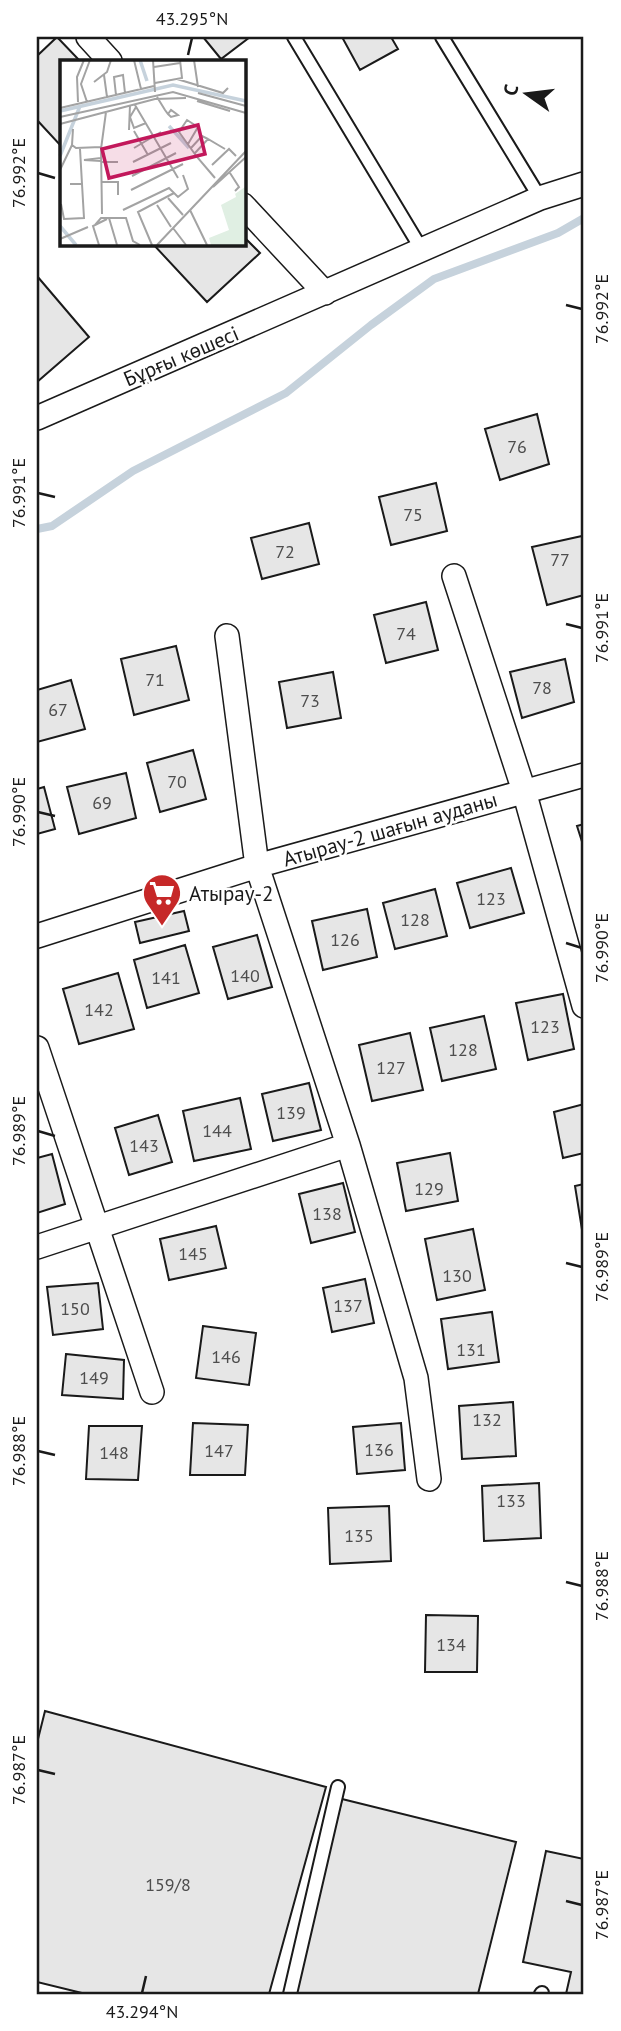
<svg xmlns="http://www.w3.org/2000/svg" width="621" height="2031" font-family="'PT Sans',sans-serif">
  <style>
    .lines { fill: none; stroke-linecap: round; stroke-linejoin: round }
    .stream { stroke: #c6d2dc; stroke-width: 8 }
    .building { fill: #e6e6e6; stroke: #1a1a1a; stroke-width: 2 }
    .service-casing { stroke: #1a1a1a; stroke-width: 16 }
    .minor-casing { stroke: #1a1a1a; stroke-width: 26 }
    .service { stroke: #fff; stroke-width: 12 }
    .minor { stroke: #fff; stroke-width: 23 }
    .ticks { fill: none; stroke: #1a1a1a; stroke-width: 2.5 }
    .labels { text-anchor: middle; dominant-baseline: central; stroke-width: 5; stroke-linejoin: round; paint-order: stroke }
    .number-label { font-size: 18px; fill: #4d4d4d }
    .street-label { font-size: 21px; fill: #1a1a1a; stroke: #fff }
    .poi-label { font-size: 21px; fill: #1a1a1a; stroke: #fff; text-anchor: start }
    .inset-river { fill: none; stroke: #c6d2dc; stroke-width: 3.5 }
    .inset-road { fill: none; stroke: #a3a3a3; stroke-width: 2 }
    .view { fill: #c2185b; fill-opacity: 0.15; stroke: #c2185b; stroke-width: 3.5 }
    .inset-edge { fill: none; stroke: #1a1a1a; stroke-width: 3.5 }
    .neatline { fill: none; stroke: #1a1a1a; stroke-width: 2.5 }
    .ticks-label { font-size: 18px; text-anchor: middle; fill: #1a1a1a }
  </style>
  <rect width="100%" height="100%" fill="#fff"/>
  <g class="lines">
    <path class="stream" d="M37 529 52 526 133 471 286 393 371 325 434 279 558 233 584 218"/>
  </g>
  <path class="building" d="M57 37 80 61H61V146L37 120V56Z
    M203 37H250L221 59Z
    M342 37H391L398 49 360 70Z
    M243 236 260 253 207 302 152 243H243Z
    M37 276 89 337 37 382Z
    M537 414 549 464 500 480 485 429Z
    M436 483 447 531 391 545 379 497Z
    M309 523 319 564 262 579 251 538Z
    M582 536 584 546V595L547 605 532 547Z
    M426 602 438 650 386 663 374 615Z
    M176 646 189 700 134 715 121 659Z
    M565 659 574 702 522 718 510 672Z
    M333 672 341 718 287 728 279 682Z
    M71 680 85 729 37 742V690Z
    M193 750 206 799 160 812 147 763Z
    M126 773 136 818 79 834 67 787Z
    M44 787 55 829 37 834V789Z
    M584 824V848L577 826Z
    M511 868 524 913 470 928 457 883Z
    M435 889 447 936 395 949 383 903Z
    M367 909 377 957 323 970 312 921Z
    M184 911 189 931 140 943 135 922Z
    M257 935 272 987 228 999 213 947Z
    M185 945 199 993 147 1008 134 960Z
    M118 973 134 1029 79 1044 63 989Z
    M563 994 574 1049 528 1060 516 1003Z
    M484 1016 496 1069 442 1081 430 1028Z
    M410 1033 423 1090 372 1101 359 1045Z
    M309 1083 321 1130 273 1141 262 1094Z
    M240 1098 251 1149 194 1161 183 1111Z
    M584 1104V1153L563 1158 554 1112Z
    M158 1115 172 1162 129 1175 115 1128Z
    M450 1153 458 1201 406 1211 397 1163Z
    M52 1154 65 1204 37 1213V1158Z
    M343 1183 355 1232 311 1243 299 1194Z
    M584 1184V1235L583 1236 575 1186Z
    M216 1226 226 1268 169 1280 160 1239Z
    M473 1229 485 1290 437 1300 425 1239Z
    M365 1279 374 1323 332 1332 323 1288Z
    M98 1283 103 1329 53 1335 47 1287Z
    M492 1312 499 1362 448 1369 441 1319Z
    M203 1326 256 1333 249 1385 196 1378Z
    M66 1354 124 1360 123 1399 62 1395Z
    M513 1402 516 1456 462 1459 459 1406Z
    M193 1423 248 1425 245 1475H190Z
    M401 1423 405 1470 357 1474 353 1427Z
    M89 1426H142L138 1480 86 1479Z
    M539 1483 541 1538 484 1541 482 1486Z
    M389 1506 391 1561 330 1564 328 1508Z
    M426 1615 478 1616 477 1672H425Z
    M45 1711 326 1787 269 1994H86L37 1982V1743Z
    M342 1799 516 1842 478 1994H294Z
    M546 1851 584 1859V1994H566L571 1972 523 1962Z"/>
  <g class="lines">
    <g class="service-casing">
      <path id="service" d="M294 37 422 250
        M442 37 540 198
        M290 1994 338 1787
        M541 1994 542 1993"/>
    </g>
    <g class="minor-casing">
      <path id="minor" d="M88 37 110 61
        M243 205 325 293
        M37 418 540 198 584 184
        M454 576 524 791 584 1006
        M227 636 257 866 348 1145 416 1378 429 1479
        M37 936 257 866 584 775
        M37 1048 152 1392
        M37 1247 348 1145"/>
    </g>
    <use href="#service" class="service"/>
    <use href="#minor" class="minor"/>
  </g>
  <path class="ticks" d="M188 55 192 38M38 173 55 178M566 305 582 309M38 493 55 497M566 624 582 628M38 812 55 816M566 943 582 948M38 1131 55 1136M566 1263 582 1267M38 1451 55 1455M566 1582 582 1586M38 1770 55 1774M566 1901 582 1905M142 1993 146 1976"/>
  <defs>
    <g id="supermarket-pin" transform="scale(2.0125)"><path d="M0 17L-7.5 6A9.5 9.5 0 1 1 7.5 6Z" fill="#c62828" stroke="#fff"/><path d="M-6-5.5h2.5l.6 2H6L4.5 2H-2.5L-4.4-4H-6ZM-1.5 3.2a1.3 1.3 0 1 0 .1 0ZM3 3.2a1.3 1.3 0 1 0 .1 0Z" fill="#fff"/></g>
  </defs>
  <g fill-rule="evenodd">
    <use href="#supermarket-pin" x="162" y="893"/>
  </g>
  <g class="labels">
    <g class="number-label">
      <text x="517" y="446">76</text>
      <text x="413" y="514">75</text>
      <text x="285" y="551">72</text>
      <text x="560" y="559">77</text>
      <text x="406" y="633">74</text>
      <text x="155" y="679">71</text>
      <text x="542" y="687">78</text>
      <text x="310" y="700">73</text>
      <text x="58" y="709">67</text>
      <text x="177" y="781">70</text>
      <text x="102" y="802">69</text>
      <text x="491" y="898">123</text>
      <text x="415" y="919">128</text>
      <text x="345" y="939">126</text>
      <text x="245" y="975">140</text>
      <text x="166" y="977">141</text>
      <text x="99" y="1009">142</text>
      <text x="545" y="1026">123</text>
      <text x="463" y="1049">128</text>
      <text x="391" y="1067">127</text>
      <text x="291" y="1112">139</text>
      <text x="217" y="1130">144</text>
      <text x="144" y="1145">143</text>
      <text x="429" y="1188">129</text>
      <text x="327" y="1213">138</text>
      <text x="193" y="1253">145</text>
      <text x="457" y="1275">130</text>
      <text x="348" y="1305">137</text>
      <text x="75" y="1308">150</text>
      <text x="471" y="1349">131</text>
      <text x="226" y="1356">146</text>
      <text x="94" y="1377">149</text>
      <text x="487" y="1419">132</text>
      <text x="379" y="1449">136</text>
      <text x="219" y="1450">147</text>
      <text x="114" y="1452">148</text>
      <text x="511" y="1500">133</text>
      <text x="359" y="1535">135</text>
      <text x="451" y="1644">134</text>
      <text x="168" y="1884">159/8</text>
    </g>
    <g class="street-label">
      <text transform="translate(181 356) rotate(-23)">Бұрғы көшесі</text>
      <text transform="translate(390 829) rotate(-16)">Атырау-2 шағын ауданы</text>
    </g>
    <g class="poi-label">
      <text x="189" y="893">Атырау-2</text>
    </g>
  </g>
  <g transform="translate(60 60)">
    <rect width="186" height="186" fill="#fff"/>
    <path d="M170 116 175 134 185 127V185H151L149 178 169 170 161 145 176 137Z" fill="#e0efe3"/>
    <path class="inset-river" d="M80 0 87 21M0 51 113 25 186 41M109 66 129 88M0 96 20 46M0 166 16 185"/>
    <path class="inset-road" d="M74 0 81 29M93 0 95 32M134 0 138 27M94 7 120 3M44 15 47 37M117 19 163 33 168 28M34 22 47 12 51 0M95 23 122 18 120 0M138 33 186 46M56 35 54 17 63 15 65 33M97 37 105 50 108 54 111 57 118 55 111 50 108 54M137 41 170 51M18 42 17 17 24 0M27 42 21 24 30 0M75 45 118 118M76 47 70 57 74 68 86 63M0 48 94 26M0 57 113 32 186 53M0 64 95 39 126 38M13 69 12 85 16 88 41 87M69 70 70 45M74 71 88 95M128 84 138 67 127 60 119 72 137 97 155 118M74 88 101 72M131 88 142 76 148 79M135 93 148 79 165 89M41 98 24 100 58 102M73 102 111 83M152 105 169 89 176 96M0 110 12 85M170 113 179 127 175 131M72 116 116 93M41 122H58V135M10 124H22L20 89M153 127 186 97M71 130 123 104M108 138 123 155M1 144 4 159 24 158 22 124M97 145 111 167M63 150 109 128 118 137 128 129 123 115M130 150 147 185M42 154 41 89 46 52M49 158 57 185M35 165 41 158H66L73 181 80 185M113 168 126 185M0 179 28 167M39 185 33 166 47 159M92 185 78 152 114 133M97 185 186 91"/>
    <path class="view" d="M138 65 145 94 49 118 42 89Z"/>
    <rect width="186" height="186" class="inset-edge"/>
  </g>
  <rect width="621" height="2031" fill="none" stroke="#ffffff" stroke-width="77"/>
  <g transform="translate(527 94) rotate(284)" stroke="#ffffff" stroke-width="5" paint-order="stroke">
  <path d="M0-5L12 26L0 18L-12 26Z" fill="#1a1a1a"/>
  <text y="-10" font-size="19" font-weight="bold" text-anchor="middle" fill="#1a1a1a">С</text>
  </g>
  <rect x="38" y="38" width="544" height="1955" class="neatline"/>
  <g class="ticks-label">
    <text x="192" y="25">43.295°N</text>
    <text transform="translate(19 173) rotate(-90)" y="6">76.992°E</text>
    <text transform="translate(602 309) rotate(-90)" y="6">76.992°E</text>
    <text transform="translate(19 493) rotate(-90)" y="6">76.991°E</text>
    <text transform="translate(602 628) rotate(-90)" y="6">76.991°E</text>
    <text transform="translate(19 812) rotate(-90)" y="6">76.990°E</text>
    <text transform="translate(602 948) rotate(-90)" y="6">76.990°E</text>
    <text transform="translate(19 1131) rotate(-90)" y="6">76.989°E</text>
    <text transform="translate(602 1267) rotate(-90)" y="6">76.989°E</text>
    <text transform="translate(19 1451) rotate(-90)" y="6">76.988°E</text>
    <text transform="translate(602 1586) rotate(-90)" y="6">76.988°E</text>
    <text transform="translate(19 1770) rotate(-90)" y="6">76.987°E</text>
    <text transform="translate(602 1905) rotate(-90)" y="6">76.987°E</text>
    <text x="142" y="2018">43.294°N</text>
  </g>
</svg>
